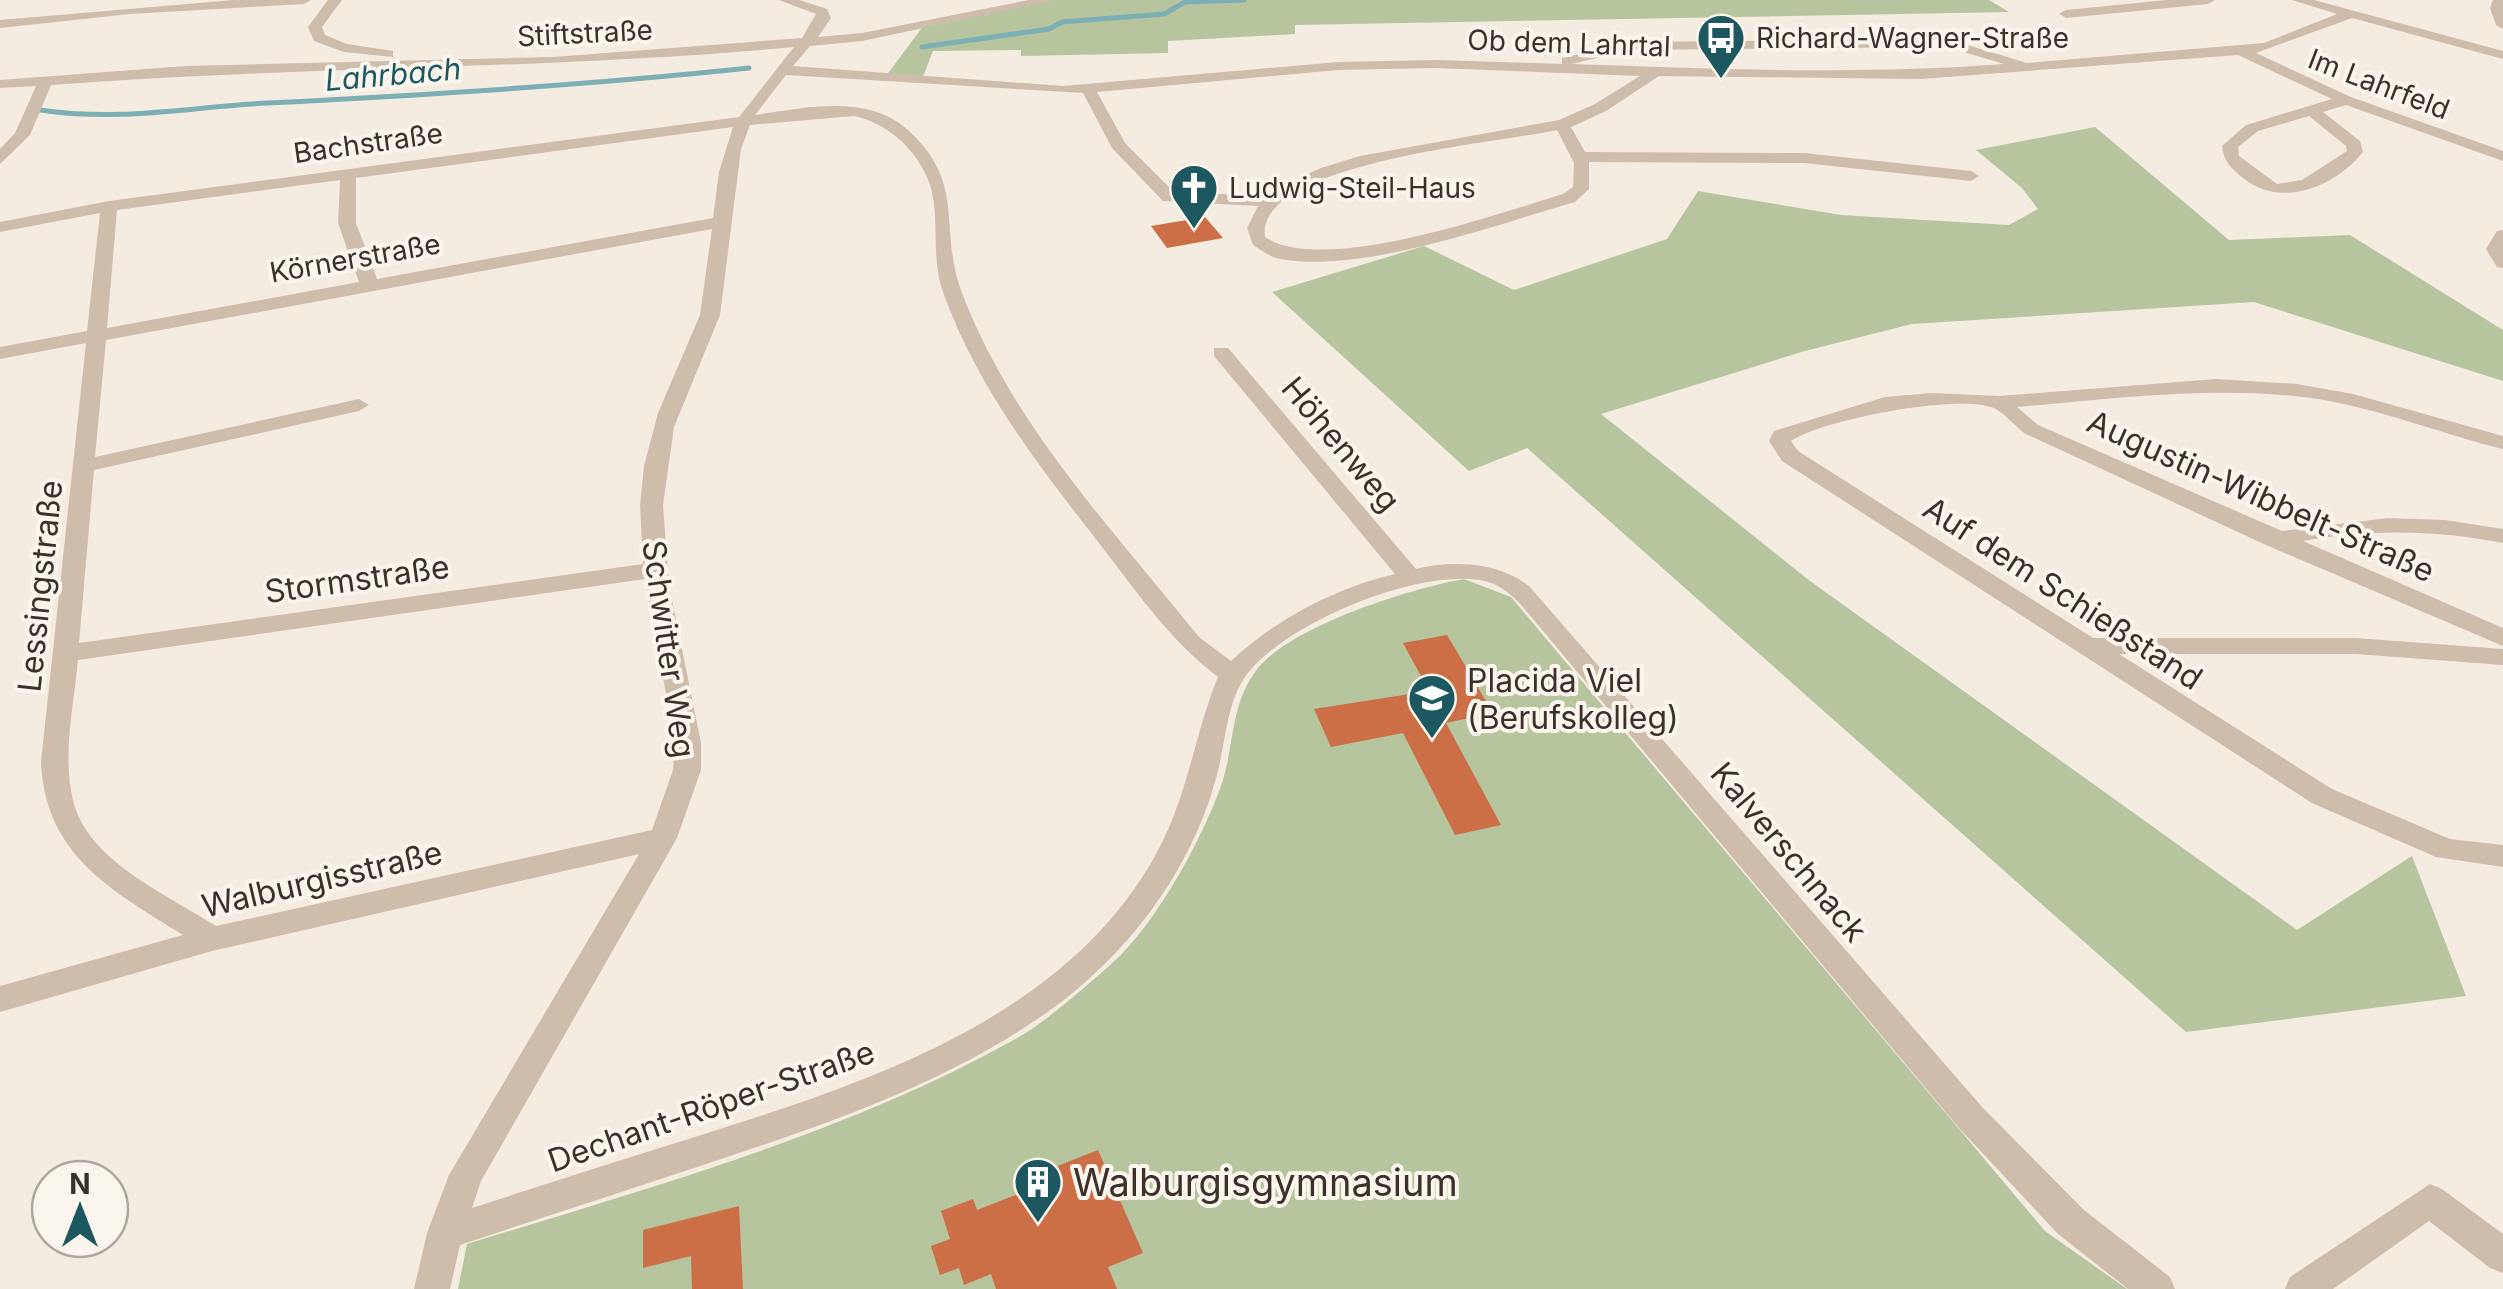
<svg xmlns="http://www.w3.org/2000/svg" width="2503" height="1289" font-family="Inter,sans-serif">
  <style>
    .green { fill: #b6c59e }
    .lines { fill: none; stroke-linecap: round; stroke-linejoin: round }
    .stream { stroke: #7daeb3; stroke-width: 5 }
    .building { fill: #cc6f46 }
    .minor { fill: #cebdaa; fill-rule: evenodd }
    .labels { text-anchor: middle; dominant-baseline: central; stroke-width: 8; stroke-linejoin: round; paint-order: stroke }
    .far-street-label { font-size: 28px; fill: #3b302a; stroke: #fbf6ed }
    .far-poi-label { font-size: 28px; fill: #3b302a; stroke: #fbf6ed; text-anchor: start }
    .far-water-label { font-size: 30px; font-style: italic; fill: #1d575f; stroke: #fbf6ed }
    .street-label { font-size: 32px; fill: #3b302a; stroke: #fbf6ed }
    .poi-label { font-size: 32px; fill: #3b302a; stroke: #fbf6ed; text-anchor: start }
    .near-poi-label { font-size: 38px; fill: #3b302a; stroke: #fbf6ed; text-anchor: start }
  </style>
  <rect width="100%" height="100%" fill="#f4ece0"/>
  <path class="green" d="M1049 0H1989L2009 12 1295 25V34L1168 41V53L1021 56V50L933 51 922 79 886 76 924 25Z
    M2095 127 2229 240 2350 235 2503 330V381L2254 302 1912 324 1805 351 1601 414 1810 581 2297 930 2412 856 2466 996 2186 1032 1527 448 1469 471 1272 292 1424 246 1514 290 1667 239 1698 191 1841 215 2009 225 2038 209 2022 188 1976 150Z
    M1464 579 1511 597 2045 1231 2127 1289H458L467 1244C651 1187 842 1135 1012 1041 1045 1023 1079 992 1108 967 1153 929 1199 845 1220 789 1235 749 1229 704 1258 668 1294 625 1409 589 1464 579Z"/>
  <g class="lines">
    <path class="stream" d="M922 47 1049 29 1062 22 1164 14 1185 2 1244 0
      M40 110C122 122 187 107 268 103 429 95 589 85 749 68"/>
  </g>
  <path class="building" d="M1205 217 1223 238 1167 248 1151 226Z
    M1447 635 1493 713 1446 723 1501 825 1455 835 1403 733 1331 747 1314 709 1429 691 1403 643Z
    M1098 1150 1143 1253 1108 1267 1117 1289H996L991 1274 964 1285 959 1268 940 1275 931 1246 950 1239 941 1211 973 1199 977 1210 1059 1178 1055 1167Z
    M739 1206 743 1289H692L691 1256 643 1268V1230Z"/>
  <g class="lines">
    <path class="minor" d="M234 0H311L304 4 130 14 0 28V20Z
      M328 0H342L322 27 325 35 347 44 393 51V57L344 52 314 41 308 27Z
      M779 0H799L827 9 831 18 818 37 862 33 1029 0H1056L862 41 810 46 793 66 1063 86 1338 62 1435 60 1562 64V58L1633 42 1948 39 2027 63 2264 43 2337 14 2292 0H2314L2503 51V59L2352 18 2256 53 2351 97 2503 151V161L2346 105 2323 112 2360 141 2363 152C2335 187 2281 209 2243 178 2232 169 2223 161 2222 146L2246 125 2332 99 2238 55 1920 79 1659 76 1606 111 1571 127 1585 152 1804 153 1971 171 1979 176 1971 181 1804 163 1589 162V189L1575 202C1494 225 1363 274 1280 259 1270 257 1261 250 1253 245L1247 228 1258 206 1163 201 1112 148 1083 93 786 75 755 115C805 108 868 93 909 131 967 184 938 230 962 293 1012 424 1112 529 1199 637L1231 661C1276 619 1335 588 1395 574L1214 356V348H1228L1416 569C1453 560 1498 562 1529 586L1983 1108 2084 1210 2170 1277 2175 1289H2128L2058 1234 1959 1128 1523 607C1515 598 1505 589 1494 584 1432 560 1277 625 1243 680 1225 709 1225 751 1215 782 1189 874 1126 956 1049 1011 947 1083 830 1123 712 1162 628 1190 544 1217 460 1245L450 1289H414L427 1233 449 1175 639 854 212 951 0 1012V986L183 935C111 890 45 855 41 762L86 343 0 359V347L87 331 100 213 0 232V222L109 201 739 117 794 47C547 70 299 66 51 85L30 135 0 164V149L15 133 36 86 0 88V80L186 66 553 57 802 38 816 14ZM1947 47 2004 64C1859 75 1715 69 1571 64L1633 50ZM1435 68 1640 76 1595 104 1559 120 1360 156 1321 168 1287 183 1270 196 1174 192 1125 143 1097 92 1338 70ZM854 116C886 123 913 146 927 177 942 211 930 253 942 289 976 387 1040 467 1102 547 1140 596 1169 639 1218 677 1191 744 1188 803 1148 868 1053 1024 859 1085 695 1137 621 1160 546 1184 472 1208L481 1181 677 838 701 770V743L669 585 663 505 674 427 720 315 741 149 750 125ZM2309 116 2346 146 2347 151 2302 180 2277 184 2239 156 2238 147 2258 131ZM733 127 719 172 713 218 377 279 356 223V178ZM1557 130 1574 163 1573 187 1563 194C1497 214 1323 276 1265 237 1254 162 1506 142 1557 130ZM340 180 338 223 359 282 107 328 117 210ZM712 229 700 315 658 413 644 466 640 505 643 564 79 643 94 470 359 411 369 405 359 399 95 457 106 340ZM645 579 675 743 673 770 652 830 216 926C168 895 87 861 73 800 62 755 74 705 78 660Z
      M2167 0H2215L2208 4 2066 18 2059 14 2066 10Z
      M2493 0H2503V29L2496 25 2490 8Z
      M2503 230V268L2497 267 2486 249 2497 231Z
      M2216 379 2297 384 2353 394 2503 436V449C2434 432 2366 403 2294 396 2202 387 2109 399 2017 407L2038 425 2282 531 2388 518 2445 520 2503 529V543C2435 530 2371 529 2303 541L2503 628V646L2266 545 2024 433C2015 426 2004 413 1994 408 1958 393 1821 420 1791 441L1798 451 2093 638H2356L2503 649V665L2356 654H2119L2332 789 2450 839 2503 845V867L2436 857 2312 803 1782 461 1769 441 1774 431 1885 397 1932 393 1999 396Z
      M2430 1184 2442 1189 2503 1234V1273L2490 1268 2429 1221 2333 1289H2285L2290 1277Z"/>
  </g>
  <defs>
    <g id="bus-pin" transform="scale(2.5)"><path d="M0 17L-7.5 6A9.5 9.5 0 1 1 7.5 6Z" fill="#1d575f" stroke="#fbf6ed"/><path d="M-5-6H5V4H4V6H2V4H-2V6H-4V4H-5ZM-3.5-4V0h7V-4ZM-3.5 1.2v1.5H-2V1.2ZM2 1.2v1.5H3.5V1.2Z" fill="#fff"/></g>
    <g id="church-pin" transform="scale(2.5)"><path d="M0 17L-7.5 6A9.5 9.5 0 1 1 7.5 6Z" fill="#1d575f" stroke="#fbf6ed"/><path d="M-1.2-6h2.4v3.5h3.3v2.4h-3.3V6h-2.4V-.1h-3.3v-2.4h3.3Z" fill="#fff"/></g>
    <g id="school-pin" transform="scale(2.5)"><path d="M0 17L-7.5 6A9.5 9.5 0 1 1 7.5 6Z" fill="#1d575f" stroke="#fbf6ed"/><path d="M0-5L7-2L0 1L-7-2ZM-4 1L0 2.5L4 1V4Q0 6-4 4Z" fill="#fff"/></g>
    <g id="building-pin" transform="scale(2.5)"><path d="M0 17L-7.5 6A9.5 9.5 0 1 1 7.5 6Z" fill="#1d575f" stroke="#fbf6ed"/><path d="M-4-6H4V6H1V3H-1V6H-4ZM-2.5-4.3h1.7v1.8h-1.7ZM.8-4.3h1.7v1.8H.8ZM-2.5-1h1.7V.8h-1.7ZM.8-1h1.7V.8H.8Z" fill="#fff"/></g>
  </defs>
  <g fill-rule="evenodd">
    <use href="#bus-pin" x="1721" y="38"/>
    <use href="#church-pin" x="1194" y="188"/>
    <use href="#school-pin" x="1432" y="698"/>
    <use href="#building-pin" x="1038" y="1182"/>
  </g>
  <g class="labels">
    <g class="far-street-label">
      <text transform="translate(585 33) rotate(-3)">Stiftstraße</text>
      <text transform="translate(1569 43) rotate(2)">Ob dem Lahrtal</text>
      <text transform="translate(2379 84) rotate(21)">Im Lahrfeld</text>
      <text transform="translate(368 143) rotate(-8)">Bachstraße</text>
      <text transform="translate(355 258) rotate(-10)">Körnerstraße</text>
    </g>
    <g class="far-poi-label">
      <text x="1756" y="38">Richard-Wagner-Straße</text>
      <text x="1229" y="188">Ludwig-Steil-Haus</text>
    </g>
    <g class="far-water-label">
      <text transform="translate(393 74) rotate(-5)">Lahrbach</text>
    </g>
    <g class="street-label">
      <text transform="translate(1341 444) rotate(50)">Höhenweg</text>
      <text transform="translate(2261 496) rotate(24)">Augustin-Wibbelt-Straße</text>
      <text transform="translate(357 579) rotate(-8)">Stormstraße</text>
      <text transform="translate(40 586) rotate(-84)">Lessingstraße</text>
      <text transform="translate(2063 593) rotate(33)">Auf dem Schießstand</text>
      <text transform="translate(669 649) rotate(82)">Schwitter Weg</text>
      <text transform="translate(1789 852) rotate(50)">Kalverschnack</text>
      <text transform="translate(322 879) rotate(-13)">Walburgisstraße</text>
      <text transform="translate(711 1106) rotate(-19)">Dechant-Röper-Straße</text>
    </g>
    <g class="poi-label">
      <text x="1467" y="680">Placida Viel<tspan x="1467" dy="37">(Berufskolleg)</tspan></text>
    </g>
    <g class="near-poi-label">
      <text x="1073" y="1182">Walburgisgymnasium</text>
    </g>
  </g>
  <g transform="translate(80 1209)"><circle r="48" fill="#fbf6ed" stroke="#aea79f" stroke-width="2.5"/>
  <path d="M0-8L18 38L0 25L-18 38Z" fill="#1d575f"/>
  <text y="-15" font-size="28" font-weight="bold" text-anchor="middle" fill="#3b302a">N</text>
  </g>
</svg>
